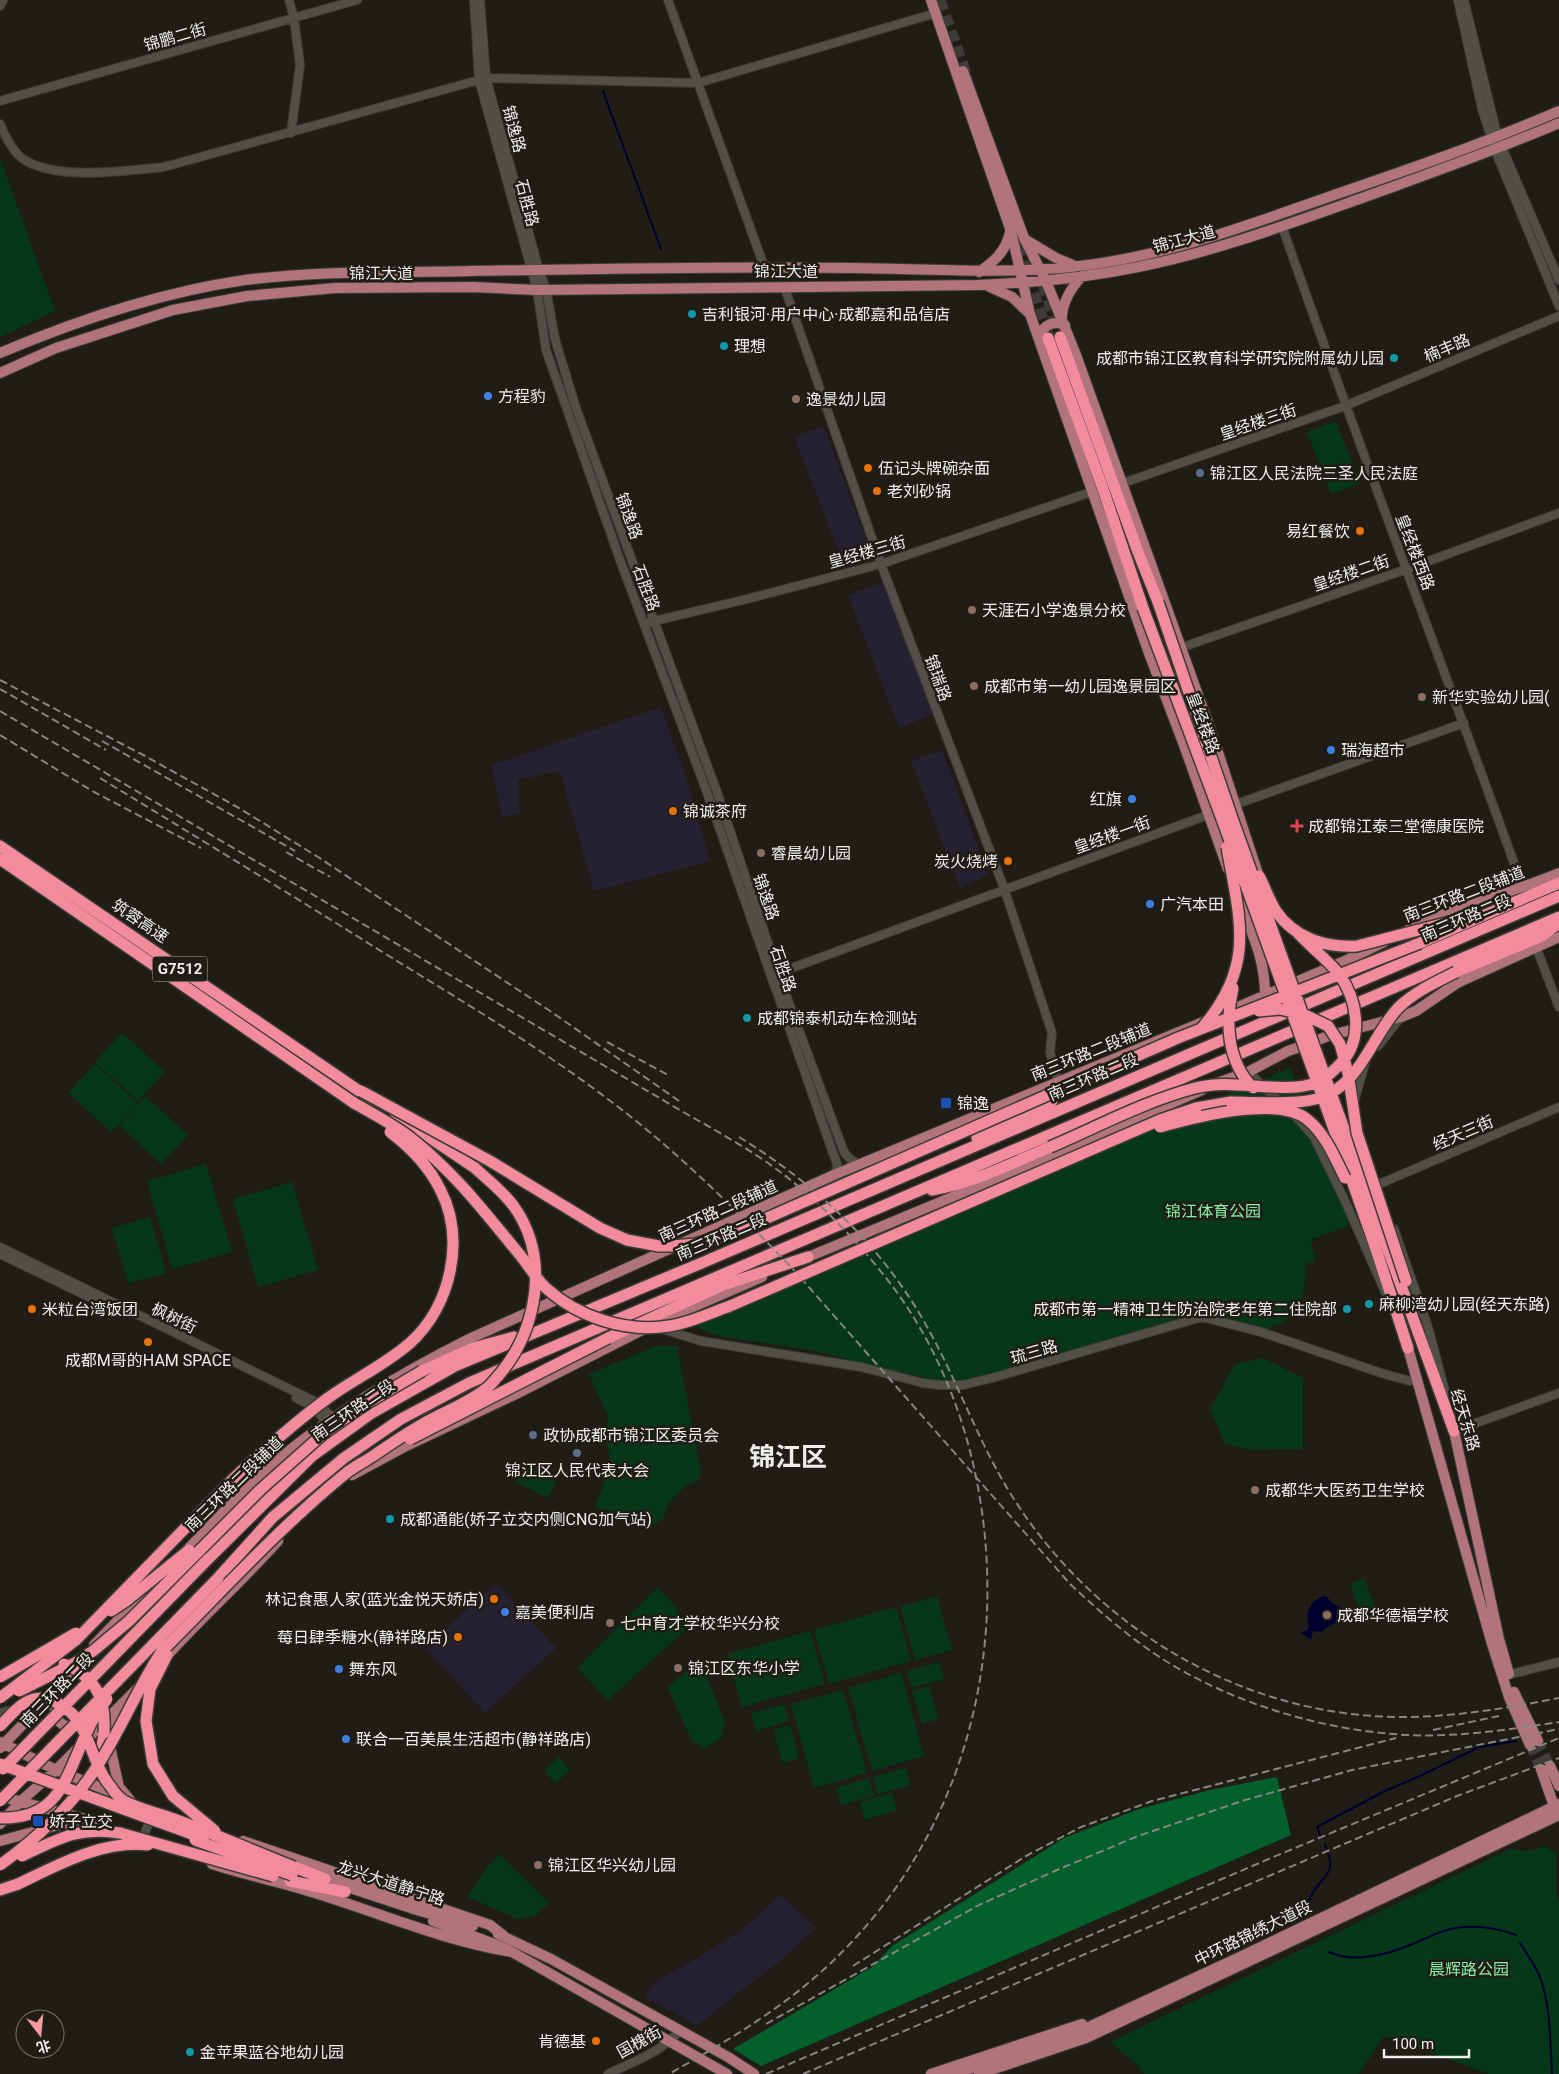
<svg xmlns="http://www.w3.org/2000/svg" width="1559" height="2074" font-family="Roboto,'Noto Sans SC',sans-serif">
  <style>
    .commercial { fill: #262131 }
    .green { fill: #063719 }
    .forest { fill: #03602d }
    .water { fill: #00002f }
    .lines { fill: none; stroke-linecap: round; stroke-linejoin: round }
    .stream { stroke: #00002f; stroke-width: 2 }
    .major-tunnel { stroke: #3e3c36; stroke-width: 10; stroke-dasharray: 10 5; stroke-linecap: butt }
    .highway-tunnel { stroke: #3e3c36; stroke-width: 11; stroke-dasharray: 11 5.5; stroke-linecap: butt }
    .minor-casing { stroke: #3c3b36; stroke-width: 10 }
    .major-casing { stroke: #3c3b36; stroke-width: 12 }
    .highway-casing { stroke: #3c3b36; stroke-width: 14 }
    .minor { stroke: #514f47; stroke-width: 8 }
    .major { stroke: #b2747b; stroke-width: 10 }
    .highway { stroke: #f28c9d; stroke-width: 11 }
    .rail { stroke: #86857f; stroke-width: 2; stroke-dasharray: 8 4; stroke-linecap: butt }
    .highway-bridge-casing { stroke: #3c3b36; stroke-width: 14; stroke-linecap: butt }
    .highway-bridge { stroke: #f28c9d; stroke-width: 11 }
    .culture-dot { fill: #0f9aa8; stroke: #1f1d16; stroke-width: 2 }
    .shop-dot { fill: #3f7fe0; stroke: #1f1d16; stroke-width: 2 }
    .education-dot { fill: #8d6e63; stroke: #1f1d16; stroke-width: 2 }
    .food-dot { fill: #e8710a; stroke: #1f1d16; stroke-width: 2 }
    .service-dot { fill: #5c6f8a; stroke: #1f1d16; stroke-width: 2 }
    .health-dot { fill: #e0444e; stroke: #1f1d16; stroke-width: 2 }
    .transit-dot { fill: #1a4fb4; stroke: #1f1d16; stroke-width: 2 }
    .labels { text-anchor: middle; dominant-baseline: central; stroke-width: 5; stroke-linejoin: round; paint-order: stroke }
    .shield { fill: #1f1d16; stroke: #b1afaa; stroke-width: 1 }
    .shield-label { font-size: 15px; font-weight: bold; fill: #efeee9 }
    .street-label { font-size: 16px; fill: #efeee9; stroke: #1f1d16 }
    .poi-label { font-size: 16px; fill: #efeee9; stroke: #1f1d16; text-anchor: start }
    .park-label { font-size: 16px; fill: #86eda2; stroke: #1f1d16 }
    .town-label { font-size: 26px; font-weight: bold; fill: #efeee9; stroke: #1f1d16 }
  </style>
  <rect width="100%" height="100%" fill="#1f1d16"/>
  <path class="commercial" d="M824 427 873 558 845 568 794 436Z
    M883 582 933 714 899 728 848 595Z
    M661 707 689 787 710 861 594 891 560 771 518 780 520 813 502 817 492 765Z
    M942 750 988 875 960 888 911 761Z
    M496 1583 556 1648 485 1713 425 1648Z
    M781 1895 816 1928 779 1962 697 2025 645 1998 655 1981 693 1961 740 1931Z"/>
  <path class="green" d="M0 158 55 311 0 337Z
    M1336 421 1360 483 1331 494 1307 432Z
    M122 1033 165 1072 138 1101 95 1062Z
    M95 1064 138 1103 111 1132 68 1093Z
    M1290 1068 1330 1164 1349 1226 1311 1239 1315 1262 1305 1264C1308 1286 1299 1325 1272 1325L1270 1332C1246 1325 1221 1312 1196 1315L1019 1367 975 1378 949 1382 902 1373 815 1351 715 1335 680 1320Z
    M145 1096 188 1135 161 1164 119 1125Z
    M206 1164 232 1252 172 1269 147 1181Z
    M292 1182 318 1270 258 1287 233 1199Z
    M150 1217 166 1273 128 1283 112 1228Z
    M657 1346H677L701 1473 699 1479C681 1488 668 1499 663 1519L653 1524 595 1507 611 1464 605 1436 608 1417 589 1374Z
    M1263 1358 1303 1378V1449L1250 1450 1225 1444 1210 1409 1235 1364Z
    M525 1465 556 1481 548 1498 516 1482Z
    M1364 1578 1377 1612 1362 1617 1350 1584Z
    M657 1588C671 1598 682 1613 685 1630L608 1700 577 1668Z
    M937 1596 952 1650 915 1660 900 1607Z
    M896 1607 911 1661 829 1684 814 1630Z
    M810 1631 825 1684 742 1707 727 1654Z
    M700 1660 725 1722 721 1738 706 1748 692 1741 667 1687Z
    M939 1662 944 1679 911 1688 907 1671Z
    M901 1673 924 1756 872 1771 848 1688Z
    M929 1686 938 1719 922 1724 912 1691Z
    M843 1690 867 1773 814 1788 791 1704Z
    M784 1704 789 1721 756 1731 751 1713Z
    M790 1725 799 1758 783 1763 773 1730Z
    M559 1757 570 1770 556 1783 544 1771Z
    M906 1768 910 1785 878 1794 873 1777Z
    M869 1778 874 1796 841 1805 836 1788Z
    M892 1793 897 1810 864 1820 860 1802Z
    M1544 1846 1556 1853V1894L1559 1899V2074H1489L1384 2036 1359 2074H1144L1134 2062 1110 2042 1510 1849 1529 1851Z
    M499 1854 549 1903 535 1916 518 1919 467 1897 487 1867Z"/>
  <path class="forest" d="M1277 1777 1291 1835 761 2066 733 2049 872 1967 892 1946 1064 1838 1139 1809 1210 1790Z"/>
  <path class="water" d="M1326 1596 1333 1604 1341 1607 1342 1619 1320 1632 1313 1631 1311 1640 1300 1632 1306 1631 1309 1627C1304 1613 1311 1598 1326 1596Z"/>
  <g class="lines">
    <path class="stream" d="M603 91 661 249
      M1321 1837 1317 1827 1383 1792 1420 1776 1479 1747 1516 1741
      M1325 1844 1326 1848
      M1309 1902C1313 1881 1338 1877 1328 1853
      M1520 1943C1527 1954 1535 1965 1540 1977 1551 2007 1550 2042 1552 2074
      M1329 1952C1355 1964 1389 1954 1415 1943 1425 1939 1436 1933 1447 1930 1469 1924 1495 1927 1516 1935"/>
    <path class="major-tunnel" d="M1538 1741 1550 1766
      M1530 1745 1541 1769"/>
    <path class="highway-tunnel" d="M940 0 968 79
      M1018 246 1048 335
      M1043 284 1060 337"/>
    <g class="minor-casing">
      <path id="minor" d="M289 0 294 18 300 65 291 133
        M474 0 479 80 537 290 546 350 620 560 705 787 833 1153 837 1164 836 1174
        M480 0 486 78 539 270 546 289 555 339 576 408 717 792 778 973 844 1152 849 1158 858 1164
        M668 0 765 269
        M1458 0 1482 109 1495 150 1559 306
        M1464 0 1498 138 1559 280
        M0 6 3 0
        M0 101 357 0
        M0 124C5 136 12 151 23 159 56 181 126 171 164 167L486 78 698 83 936 13
        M1282 226C1359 448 1444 667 1523 888
        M784 286 881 564 1004 888 1052 1033 1050 1052 1058 1081
        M1123 483 1345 406 1559 316
        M650 622 743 600 881 564 1094 491
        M1180 648 1407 569 1559 513
        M1231 806 1464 723
        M1536 947 1559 1007
        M773 975 1213 813
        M1378 1046 1401 1017
        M1248 1072 1281 1103
        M1354 1102 1366 1060
        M1297 1118 1314 1137 1345 1201 1386 1294
        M1377 1185 1559 1107
        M1394 1229 1429 1330 1445 1392
        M0 1247 316 1402 333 1418
        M0 1254 120 1312
        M662 1329 701 1341 861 1367 923 1383 940 1385H963L992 1378 1202 1317 1261 1332 1381 1373 1410 1381 1417 1380
        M296 1398 312 1406 327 1422
        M1453 1427 1454 1431 1559 1393
        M1504 1676 1559 1662
        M0 1713 15 1709
        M141 1843 151 1817
        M608 2074C633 2062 662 2052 680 2030"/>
    </g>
    <g class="major-casing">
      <path id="major" d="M931 0 1011 231 1030 314 1150 656 1184 745 1228 869
        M963 71 1024 238 1046 281 1076 355 1213 737 1258 874
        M1026 240 1056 258 1075 266
        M979 272C995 261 1006 251 1010 232
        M990 287 1012 297 1030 314
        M1062 316C1063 300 1072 287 1082 276
        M1039 336C1044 325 1053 320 1065 325
        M0 353C78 320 161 292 245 280 320 270 395 273 470 271 598 269 726 266 855 268 927 269 999 274 1071 267 1161 258 1249 225 1334 195 1410 169 1485 143 1559 111
        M0 373 56 348 173 310 247 296 335 288 473 287 537 290 977 285C1031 283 1085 278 1138 267 1214 252 1289 224 1362 198 1428 174 1494 151 1559 123
        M1240 901C1252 935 1265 958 1265 995
        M1408 930C1456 906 1509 894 1559 873
        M1215 1084 1248 1072 1288 1051 1308 1044 1328 1036 1401 1017 1416 1011 1457 983 1559 937
        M801 1260 1034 1163 1202 1090
        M1408 1348 1492 1644 1509 1697 1530 1745
        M1454 1431 1499 1639 1509 1674
        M352 1475 404 1447 516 1394 652 1325 762 1277
        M183 1554C215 1522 245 1487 280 1458 338 1410 402 1373 469 1339L836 1174 1208 1020 1349 959 1384 942
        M94 1645 150 1587
        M163 1660C200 1619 241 1582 278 1541
        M1514 1692 1538 1741
        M55 1709C54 1723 67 1729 78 1727
        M118 1714 110 1724 108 1733 109 1742 119 1787 130 1800
        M0 1742 56 1770 119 1795
        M0 1748 58 1688 78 1664
        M1550 1766 1559 1786
        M1541 1769 1554 1806 1558 1808
        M0 1796 93 1821 110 1832
        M0 1824 21 1801 56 1770 137 1689
        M0 1841 81 1819
        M243 1841 490 1925 504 1936
        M212 1864C245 1875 281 1882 315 1893 380 1913 444 1941 512 1952
        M317 1877 420 1911 473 1926
        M433 1921 497 1945 512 1952 727 2074
        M498 1934 551 1959 728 2057 754 2074
        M931 2074 1082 2024
        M954 2074 1067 2037 1242 1956 1559 1804
        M979 2074 1086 2038 1559 1815"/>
    </g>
    <g class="highway-casing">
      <path id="highway" d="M1060 337 1138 552 1158 602
        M1048 338 1102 486 1143 608
        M0 846 368 1097
        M0 859 354 1103
        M1420 943 1559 883
        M1456 972 1542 936 1559 923
        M1196 1108 1231 1102
        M396 1115 475 1168
        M1339 1115 1454 1431
        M1330 1118 1377 1252 1408 1348
        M977 1138 1052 1101
        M932 1190C973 1183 1012 1163 1050 1147
        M608 1338 723 1285 808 1257
        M422 1371 473 1348 514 1337
        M208 1559 312 1456 370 1414 455 1366 704 1262 1559 896
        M218 1578 273 1517 344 1458 401 1419 469 1383 1559 917
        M100 1760 104 1733
        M294 1867 325 1879
        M290 1881 345 1892
        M0 1890 18 1884"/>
    </g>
    <use href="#minor" class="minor"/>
    <use href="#major" class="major"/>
    <use href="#highway" class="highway"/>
    <path class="rail" d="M0 680 145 756 239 808 318 857 550 1011 682 1103
      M0 689 106 750
      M0 711 685 1113C718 1132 753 1151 783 1174 824 1206 862 1246 893 1287 929 1335 955 1393 970 1451 1015 1627 973 1821 842 1952 792 2003 731 2039 669 2074
      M0 735 94 792 201 848
      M102 741 295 851
      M100 778C195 836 290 894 384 953 462 1001 541 1048 613 1103 678 1152 736 1210 792 1268L1070 1584C1097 1609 1124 1633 1155 1654 1222 1699 1313 1728 1393 1734 1448 1739 1505 1730 1559 1722
      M286 852 330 877
      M607 1042 668 1075
      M739 1137C819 1186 887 1251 931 1334 957 1382 976 1434 1003 1481 1084 1622 1238 1717 1402 1717 1456 1717 1507 1708 1559 1698
      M1433 1730 1499 1716
      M853 1966 1026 1856 1081 1827 1152 1801 1396 1738
      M766 2024 979 1905 1057 1870 1138 1836 1245 1800 1352 1770 1559 1729
      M766 2074 1271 1858 1559 1738
      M803 2074 1457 1796 1559 1758"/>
    <g class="highway-bridge-casing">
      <path id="highway-bridge" d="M1158 602 1232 818 1339 1115
        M1143 608 1222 819 1330 1118
        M1259 876C1265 887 1269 900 1276 911 1294 938 1326 948 1357 946L1457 920
        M1233 988C1225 1023 1227 1061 1253 1088
        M1259 1011 1280 1009 1305 1015 1328 1026 1340 1044 1348 1073 1357 1133 1406 1281
        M1202 1028C1256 965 1240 922 1227 847
        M361 1091 490 1161 600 1228 627 1240 659 1246H672L695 1244 733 1233 1178 1038 1420 943
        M1231 1102C1255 1102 1300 1106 1322 1097 1361 1083 1372 1036 1398 1008 1414 992 1436 982 1456 972
        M354 1103C373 1114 395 1125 412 1139 430 1153 446 1169 462 1186 482 1208 501 1232 520 1255 529 1266 536 1279 546 1288 578 1317 626 1333 669 1326 690 1323 710 1313 730 1306L1160 1120 1196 1108
        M1160 1127C1196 1117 1278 1095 1308 1120 1326 1135 1335 1158 1345 1178
        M1050 1147C1097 1127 1145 1101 1195 1088 1228 1079 1263 1090 1297 1087 1318 1085 1328 1077 1342 1062 1364 1037 1357 999 1339 974 1326 958 1309 946 1296 931
        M410 1439 608 1338
        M111 1611 126 1601 189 1550
        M167 1655 150 1689 146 1721 153 1764 173 1796 215 1831
        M64 1664C97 1678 106 1699 104 1733
        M0 1677 76 1633
        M19 1691 75 1663 93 1651 129 1621 260 1490 323 1434 364 1405 422 1371
        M0 1698 76 1640 235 1477C265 1449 295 1422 328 1398 354 1379 385 1365 410 1343 451 1306 466 1239 440 1189 429 1167 410 1147 390 1132
        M0 1726C13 1713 28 1692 50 1700 91 1713 87 1759 111 1787 114 1792 120 1798 124 1801 135 1808 161 1814 174 1819 214 1834 254 1851 294 1867
        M0 1764 203 1838
        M3 1769 208 1559
        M0 1801 218 1578
        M0 1818C60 1820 66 1776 87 1732 92 1720 99 1709 107 1699
        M195 1840 292 1875
        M22 1856C58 1839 79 1826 120 1833L273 1876
        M0 1865C36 1839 67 1811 92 1774 119 1735 136 1690 162 1651 222 1591 279 1528 345 1474 354 1467 364 1462 373 1456 389 1445 405 1434 421 1425 443 1412 467 1404 487 1388 492 1384 496 1378 500 1374 537 1329 550 1259 515 1208 504 1192 489 1181 475 1168
        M18 1884C58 1865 102 1840 148 1845"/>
    </g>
    <use href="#highway-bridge" class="highway-bridge"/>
  </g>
  <g class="culture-dot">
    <circle cx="692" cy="314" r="5"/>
    <circle cx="724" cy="346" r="5"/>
    <circle cx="1394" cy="358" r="5"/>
    <circle cx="747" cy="1018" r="5"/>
    <circle cx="1369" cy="1304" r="5"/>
    <circle cx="1347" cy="1309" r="5"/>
    <circle cx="390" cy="1519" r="5"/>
    <circle cx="190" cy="2052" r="5"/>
  </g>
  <g class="shop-dot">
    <circle cx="488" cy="396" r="5"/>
    <circle cx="1331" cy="750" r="5"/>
    <circle cx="1132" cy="799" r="5"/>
    <circle cx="1150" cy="904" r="5"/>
    <circle cx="505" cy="1612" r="5"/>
    <circle cx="339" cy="1669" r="5"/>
    <circle cx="346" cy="1739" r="5"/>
  </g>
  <g class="education-dot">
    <circle cx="796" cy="399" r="5"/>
    <circle cx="972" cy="610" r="5"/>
    <circle cx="974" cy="686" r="5"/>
    <circle cx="1422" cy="697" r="5"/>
    <circle cx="761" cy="853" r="5"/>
    <circle cx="1255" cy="1490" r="5"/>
    <circle cx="1327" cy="1615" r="5"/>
    <circle cx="610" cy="1623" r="5"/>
    <circle cx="678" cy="1668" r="5"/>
    <circle cx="538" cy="1865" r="5"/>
  </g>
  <g class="food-dot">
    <circle cx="868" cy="468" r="5"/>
    <circle cx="877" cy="491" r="5"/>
    <circle cx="1360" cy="531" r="5"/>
    <circle cx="673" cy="811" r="5"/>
    <circle cx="1008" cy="861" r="5"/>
    <circle cx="32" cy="1309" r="5"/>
    <circle cx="148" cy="1342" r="5"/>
    <circle cx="494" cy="1599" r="5"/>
    <circle cx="458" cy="1637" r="5"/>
    <circle cx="596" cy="2041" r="5"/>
  </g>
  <g class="service-dot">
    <circle cx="1200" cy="473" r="5"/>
    <circle cx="533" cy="1435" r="5"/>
    <circle cx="577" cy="1453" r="5"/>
  </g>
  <path class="health-dot" d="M1294.5 818.5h5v5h5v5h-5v5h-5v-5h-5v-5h5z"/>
  <g class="transit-dot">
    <rect x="940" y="1097" width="12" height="12" rx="2.5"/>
    <rect x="32" y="1815" width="12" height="12" rx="2.5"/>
  </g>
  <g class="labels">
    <rect class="shield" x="152.5" y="956.5" width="55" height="25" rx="4"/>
    <g class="shield-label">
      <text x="180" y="969">G7512</text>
    </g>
    <g class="street-label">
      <text transform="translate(175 37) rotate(-16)">锦鹏二街</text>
      <text transform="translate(514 129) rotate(75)">锦逸路</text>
      <text transform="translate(527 203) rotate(75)">石胜路</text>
      <text transform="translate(1184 239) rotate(-15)">锦江大道</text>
      <text x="786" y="271">锦江大道</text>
      <text x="381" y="273">锦江大道</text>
      <text transform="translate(1447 348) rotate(-23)">楠丰路</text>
      <text transform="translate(1258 422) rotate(-19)">皇经楼三街</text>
      <text transform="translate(629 516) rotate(70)">锦逸路</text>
      <text transform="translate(867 552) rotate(-16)">皇经楼三街</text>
      <text transform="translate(1415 552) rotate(69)">皇经楼西路</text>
      <text transform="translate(1351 573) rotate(-19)">皇经楼二街</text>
      <text transform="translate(646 588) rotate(69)">石胜路</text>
      <text transform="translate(938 678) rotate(70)">锦瑞路</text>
      <text transform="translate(1203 723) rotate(69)">皇经楼路</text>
      <text transform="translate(1112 835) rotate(-20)">皇经楼一街</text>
      <text transform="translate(1464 894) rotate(-21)">南三环路二段辅道</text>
      <text transform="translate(766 897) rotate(71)">锦逸路</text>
      <text transform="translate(1466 918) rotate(-23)">南三环路二段</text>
      <text transform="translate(140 921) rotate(34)">筑蓉高速</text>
      <text transform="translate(783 969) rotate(71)">石胜路</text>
      <text transform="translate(1091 1052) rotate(-22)">南三环路二段辅道</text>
      <text transform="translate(1093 1077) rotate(-23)">南三环路二段</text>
      <text transform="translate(1463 1133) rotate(-23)">经天三街</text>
      <text transform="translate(718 1211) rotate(-24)">南三环路二段辅道</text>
      <text transform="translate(721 1237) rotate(-23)">南三环路二段</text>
      <text transform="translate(174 1318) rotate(26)">枫树街</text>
      <text transform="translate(1034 1352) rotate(-16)">琉三路</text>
      <text transform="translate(353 1410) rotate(-34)">南三环路二段</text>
      <text transform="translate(1465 1420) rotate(73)">经天东路</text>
      <text transform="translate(234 1484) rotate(-44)">南三环路二段辅道</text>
      <text transform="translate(57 1690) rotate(-46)">南三环路二段</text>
      <text transform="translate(391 1883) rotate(18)">龙兴大道静宁路</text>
      <text transform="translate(1253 1933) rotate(-26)">中环路锦绣大道段</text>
      <text transform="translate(639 2042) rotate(-29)">国槐街</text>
    </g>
    <g class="poi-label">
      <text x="702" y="314">吉利银河·用户中心·成都嘉和品信店</text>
      <text x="734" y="346">理想</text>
      <text x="1384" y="358" text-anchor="end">成都市锦江区教育科学研究院附属幼儿园</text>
      <text x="498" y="396">方程豹</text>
      <text x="806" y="399">逸景幼儿园</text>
      <text x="878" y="468">伍记头牌碗杂面</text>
      <text x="1210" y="473">锦江区人民法院三圣人民法庭</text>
      <text x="887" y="491">老刘砂锅</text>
      <text x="1350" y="531" text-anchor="end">易红餐饮</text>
      <text x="982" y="610">天涯石小学逸景分校</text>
      <text x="984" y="686">成都市第一幼儿园逸景园区</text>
      <text x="1432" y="697">新华实验幼儿园(</text>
      <text x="1341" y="750">瑞海超市</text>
      <text x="1122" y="799" text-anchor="end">红旗</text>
      <text x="683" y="811">锦诚茶府</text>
      <text x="1308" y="826">成都锦江泰三堂德康医院</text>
      <text x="771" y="853">睿晨幼儿园</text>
      <text x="998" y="861" text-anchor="end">炭火烧烤</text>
      <text x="1160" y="904">广汽本田</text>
      <text x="757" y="1018">成都锦泰机动车检测站</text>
      <text x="957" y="1103">锦逸</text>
      <text x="1379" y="1304">麻柳湾幼儿园(经天东路)</text>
      <text x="42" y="1309">米粒台湾饭团</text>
      <text x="1337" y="1309" text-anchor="end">成都市第一精神卫生防治院老年第二住院部</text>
      <text x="148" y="1360" text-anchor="middle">成都M哥的HAM SPACE</text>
      <text x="543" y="1435">政协成都市锦江区委员会</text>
      <text x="577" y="1470" text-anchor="middle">锦江区人民代表大会</text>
      <text x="1265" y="1490">成都华大医药卫生学校</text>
      <text x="400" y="1519">成都通能(娇子立交内侧CNG加气站)</text>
      <text x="484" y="1599" text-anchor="end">林记食惠人家(蓝光金悦天娇店)</text>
      <text x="515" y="1612">嘉美便利店</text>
      <text x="1337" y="1615">成都华德福学校</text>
      <text x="620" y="1623">七中育才学校华兴分校</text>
      <text x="448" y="1637" text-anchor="end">莓日肆季糖水(静祥路店)</text>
      <text x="688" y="1668">锦江区东华小学</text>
      <text x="349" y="1669">舞东风</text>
      <text x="356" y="1739">联合一百美晨生活超市(静祥路店)</text>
      <text x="49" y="1821">娇子立交</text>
      <text x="548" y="1865">锦江区华兴幼儿园</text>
      <text x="586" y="2041" text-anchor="end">肯德基</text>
      <text x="200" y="2052">金苹果蓝谷地幼儿园</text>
    </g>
    <g class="park-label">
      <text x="1213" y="1211">锦江体育公园</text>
      <text x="1469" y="1969">晨辉路公园</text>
    </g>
    <g class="town-label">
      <text x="788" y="1457">锦江区</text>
    </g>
  </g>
  <g transform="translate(40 2034) rotate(164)"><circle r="24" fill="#1f1d16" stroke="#72716a"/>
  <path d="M0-4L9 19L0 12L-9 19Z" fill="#f49aa0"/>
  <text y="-8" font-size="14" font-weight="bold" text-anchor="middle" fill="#efeee9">北</text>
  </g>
  <path d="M1384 2049v8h85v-8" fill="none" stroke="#efeee9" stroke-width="2.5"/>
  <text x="1392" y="2049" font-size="15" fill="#efeee9" stroke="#1f1d16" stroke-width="4" paint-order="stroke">100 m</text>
</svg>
